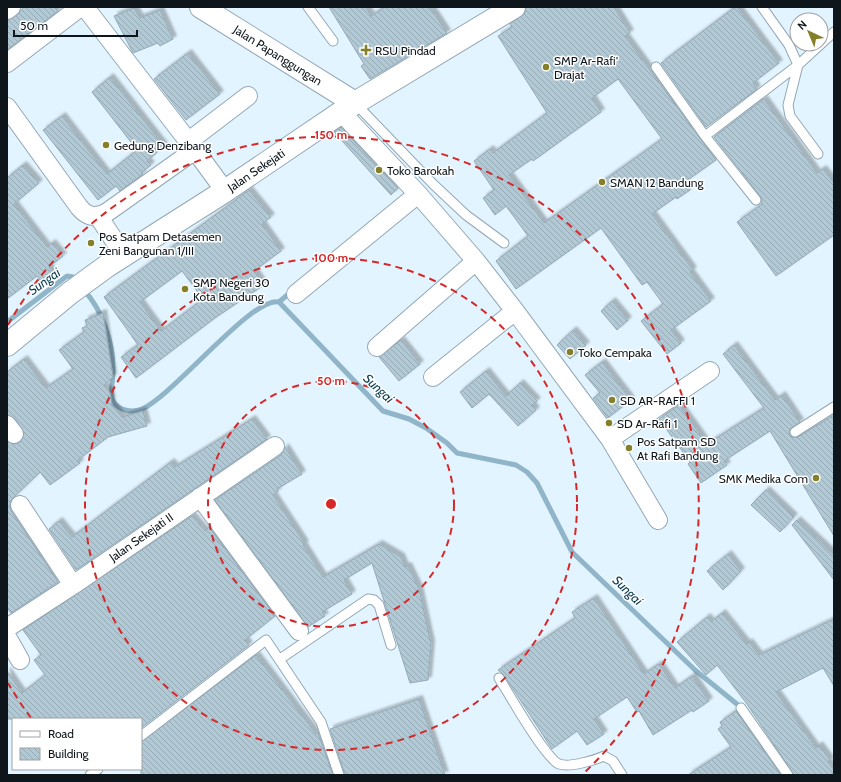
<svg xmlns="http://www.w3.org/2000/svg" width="841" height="782" font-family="Cabin,sans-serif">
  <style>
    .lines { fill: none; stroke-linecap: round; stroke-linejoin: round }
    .stream { stroke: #90b4c8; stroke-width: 5 }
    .building { fill: url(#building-back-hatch); stroke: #93a9b5; fill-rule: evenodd; filter: url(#shadow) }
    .lane-casing { stroke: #93a8b5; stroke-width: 11 }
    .street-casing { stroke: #93a8b5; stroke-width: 20 }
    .secondary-casing { stroke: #93a8b5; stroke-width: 24 }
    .lane { stroke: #fff; stroke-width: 9 }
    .street { stroke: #fff; stroke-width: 18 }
    .secondary { stroke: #fff; stroke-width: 22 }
    .ring { fill: none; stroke: #d62828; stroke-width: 2; stroke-dasharray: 7 5 }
    .poi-dot { fill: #838028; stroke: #fff; stroke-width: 1.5 }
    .labels { text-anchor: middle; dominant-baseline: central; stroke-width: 3; stroke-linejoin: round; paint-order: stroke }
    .poi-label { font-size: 12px; fill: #0e161b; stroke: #fff; text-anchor: start }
    .street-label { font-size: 12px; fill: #0e161b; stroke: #fff }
    .water-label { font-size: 13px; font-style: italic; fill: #093b51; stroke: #fff }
    .centre { fill: #d62828; stroke: #fff; stroke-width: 2 }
    .ring-label { font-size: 12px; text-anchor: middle; font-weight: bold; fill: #d62828; stroke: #fff; stroke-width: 3; stroke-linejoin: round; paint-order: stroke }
  </style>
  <defs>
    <pattern id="building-back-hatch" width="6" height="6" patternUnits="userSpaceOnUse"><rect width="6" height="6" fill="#b1c8d5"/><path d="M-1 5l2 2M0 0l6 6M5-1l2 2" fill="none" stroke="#97abb6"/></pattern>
    <filter id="shadow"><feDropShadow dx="3.5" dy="-3.5" stdDeviation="1" flood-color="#0004"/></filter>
  </defs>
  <rect width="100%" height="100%" fill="#e2f4ff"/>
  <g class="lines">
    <path class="stream" d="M84 290C102 310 113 341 113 368 114 378 109 392 113 401 119 411 132 413 142 409 174 395 253 295 279 302L383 411 409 419 426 428 447 443 457 453 516 465 527 472 537 483 572 552 695 670 743 709
      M279 302 292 291
      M7 322 67 276 73 277 78 282"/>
  </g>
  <path class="building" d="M24 7H54L58 11 7 50V20L17 15Z
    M329 7H366L371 16 385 7H430L447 33 370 79 361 66 364 64Z
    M526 7H614L630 33 625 36 716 160 685 182 690 190 677 199 676 197 652 214 693 270 690 272 711 301 671 330 681 343 667 354 641 321 663 304 647 282 642 285 601 228 516 289 496 261 528 236 506 206 495 215 483 198 494 190 474 161 490 149 493 153 547 113 498 36 512 27 510 24 525 13ZM618 79 662 139 544 223 509 175 532 159 533 161 601 112 592 98Z
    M735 7H737L779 63 753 83 757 89 706 127 661 63Z
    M134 8 140 18 160 10 173 39 160 46 158 43 133 53 114 16Z
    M188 53 220 94 186 120 154 79Z
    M110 77 164 146 147 161 151 165 141 173 143 174 120 191 116 186 98 200 43 130 62 116 107 174 137 150 92 92Z
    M764 99 817 173 823 169 834 183V235L776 276 737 222 762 204 761 197 714 137Z
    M341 127 398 188 391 195 334 132Z
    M23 165 39 183 14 204 47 247 52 243 63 256 49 267 56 278 45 287 37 276 7 299V178Z
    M249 190 271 217 262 224 281 251 254 271 264 285 215 318 136 378 121 357 138 345 104 297ZM182 271 203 299 161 331 140 302Z
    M612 301 628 320 617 330 601 311Z
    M103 313 113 377 104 385 110 393 112 405 122 417 143 411 147 426 108 437 78 460 80 463 50 485 40 472 11 500 10 505 11 511 58 582 11 613 7 608V441L15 444 20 442 24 433 15 419 7 415V372L24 359 46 388 73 369 59 350 84 332 82 328 87 326 85 320Z
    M573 330 586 345 570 359 557 345Z
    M401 340 420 364 399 381 379 357Z
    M734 345 775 400 782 395 800 422 790 429 789 433 792 437H798L834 415V536L770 431 724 461 727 465 701 483 688 464 690 462 659 419 679 405 707 444 764 408 723 354Z
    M602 362 631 400 608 418 593 398 600 393 585 375Z
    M486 371 506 396 520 383 537 401 532 405 536 410 518 426 489 394 472 408 460 392Z
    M252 419 267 439 76 570 49 529 59 521 72 537 171 462 175 467Z
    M285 447 302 474 277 489 278 491 273 495 305 544 303 545 323 577 379 544 401 557 405 567 408 566 419 589 431 644 428 680 410 683 372 563 344 580 352 594 322 612 325 616 308 627 215 500 281 455Z
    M766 490 794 517 780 532 751 505Z
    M192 516 205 531 209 527 275 616 245 640 249 645 141 728V719H7V671L22 693 45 675 34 660 41 655 23 630Z
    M797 520 834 555V580L792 525Z
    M728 554 741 571 723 590 707 571Z
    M594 598 644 674 659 664 675 688 692 676 709 701 693 712 692 710 653 735 639 711 637 712 627 697 594 719 604 734 587 745 577 731 552 749 504 675 498 670 575 618 572 612Z
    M722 613 747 644 749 642 759 655 834 619V686L823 668 776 692 816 748 819 745 830 760 828 762 834 770V775H794L747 704 717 665 706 675 677 642 707 617 711 622Z
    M256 655 316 734 318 733 333 775H141V742Z
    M419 699 445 775H345L330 729Z
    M736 711 781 775H688L731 747 718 729 722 726 720 722Z"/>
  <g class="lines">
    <g class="lane-casing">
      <path id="lane" d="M308 7 333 41
        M762 7 789 45 798 65 788 105 790 116 818 154
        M656 67 705 136
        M355 103 433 184 466 215 504 243
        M756 200 705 136 798 65 834 32
        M795 432 834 407
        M280 659 368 599 374 600 379 605 391 645
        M499 678C509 694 545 758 559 764 569 768 595 760 604 756L613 761 622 775
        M741 708 788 775
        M141 736 266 640 321 722 339 775
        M90 775 98 769"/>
    </g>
    <g class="street-casing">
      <path id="street" d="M7 10 11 7
        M7 63 79 8 87 10 195 150 106 213C94 218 87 217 79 207L7 107
        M341 112 418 194 476 261 515 311 610 439 658 520
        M189 141 248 96
        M195 150 225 191
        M98 216 124 255
        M296 294 418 194
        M377 347 476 261
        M433 377 515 311
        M7 425 14 434
        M610 439 710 371
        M200 497 299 631
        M20 505 73 585
        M7 628 73 585 275 446
        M7 637 20 660"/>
    </g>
    <g class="secondary-casing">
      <path id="secondary" d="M201 7 355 103
        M7 345 70 293 107 266 225 191 355 103 514 7"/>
    </g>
    <use href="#lane" class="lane"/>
    <use href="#street" class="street"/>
    <use href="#secondary" class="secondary"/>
  </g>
  <g class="ring">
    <circle cx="331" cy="504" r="123"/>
    <circle cx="331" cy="504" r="246"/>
    <path d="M31 718A369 369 0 0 1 8 683M8 325A369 369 0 1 1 583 774"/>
  </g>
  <g class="poi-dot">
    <path d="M364 44h4v4h4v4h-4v4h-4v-4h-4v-4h4z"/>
    <circle cx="546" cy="67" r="4"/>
    <circle cx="106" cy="145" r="4"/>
    <circle cx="379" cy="170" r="4"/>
    <circle cx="602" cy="182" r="4"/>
    <circle cx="91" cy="243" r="4"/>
    <circle cx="185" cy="289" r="4"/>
    <circle cx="570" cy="352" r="4"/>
    <circle cx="612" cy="400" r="4"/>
    <circle cx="609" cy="423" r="4"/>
    <circle cx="629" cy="448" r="4"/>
    <circle cx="816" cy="478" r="4"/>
  </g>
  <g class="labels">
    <g class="poi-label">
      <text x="375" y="50">RSU Pindad</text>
      <text x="554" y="60">SMP Ar-Rafi'<tspan x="554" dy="14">Drajat</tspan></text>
      <text x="114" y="145">Gedung Denzibang</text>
      <text x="387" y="170">Toko Barokah</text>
      <text x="610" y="182">SMAN 12 Bandung</text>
      <text x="99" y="236">Pos Satpam Detasemen<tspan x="99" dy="14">Zeni Bangunan 1/III</tspan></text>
      <text x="193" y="282">SMP Negeri 30<tspan x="193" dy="14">Kota Bandung</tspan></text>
      <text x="578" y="352">Toko Cempaka</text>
      <text x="620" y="400">SD AR-RAFFI 1</text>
      <text x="617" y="423">SD Ar-Rafi 1</text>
      <text x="637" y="441">Pos Satpam SD<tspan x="637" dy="14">At Rafi Bandung</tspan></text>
      <text x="808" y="478" text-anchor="end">SMK Medika Com</text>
    </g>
    <g class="street-label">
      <text transform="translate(278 55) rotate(32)">Jalan Papanggungan</text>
      <text transform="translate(256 170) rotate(-34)">Jalan Sekejati</text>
      <text transform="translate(141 537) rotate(-35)">Jalan Sekejati II</text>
    </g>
    <g class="water-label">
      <text transform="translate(44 281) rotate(-36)">Sungai</text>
      <text transform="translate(379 388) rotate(43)">Sungai</text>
      <text transform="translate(628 590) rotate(44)">Sungai</text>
    </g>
  </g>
  <circle cx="331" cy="504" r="6" class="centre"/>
  <g class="ring-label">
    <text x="331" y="139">150 m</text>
    <text x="331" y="262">100 m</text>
    <text x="331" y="385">50 m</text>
  </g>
  <rect width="841" height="782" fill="none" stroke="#0e161b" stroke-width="16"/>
  <rect x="12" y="718" width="130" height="52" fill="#ffffff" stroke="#9fa2a4"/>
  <rect x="20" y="731" width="20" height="6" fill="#ffffff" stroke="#9fa2a4"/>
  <text x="48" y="738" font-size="12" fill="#0e161b">Road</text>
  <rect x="20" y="748" width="20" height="12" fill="url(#building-back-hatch)" stroke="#9fa2a4"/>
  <text x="48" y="758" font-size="12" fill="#0e161b">Building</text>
  <g transform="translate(809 32) rotate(316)"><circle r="19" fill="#ffffff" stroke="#9fa2a4"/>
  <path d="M0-3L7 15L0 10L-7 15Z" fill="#838028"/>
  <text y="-6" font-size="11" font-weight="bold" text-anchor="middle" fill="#0e161b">N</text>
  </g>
  <path d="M14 30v6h123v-6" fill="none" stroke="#0e161b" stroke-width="2"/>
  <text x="20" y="30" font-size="12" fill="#0e161b" stroke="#ffffff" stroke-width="3" paint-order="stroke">50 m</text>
</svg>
